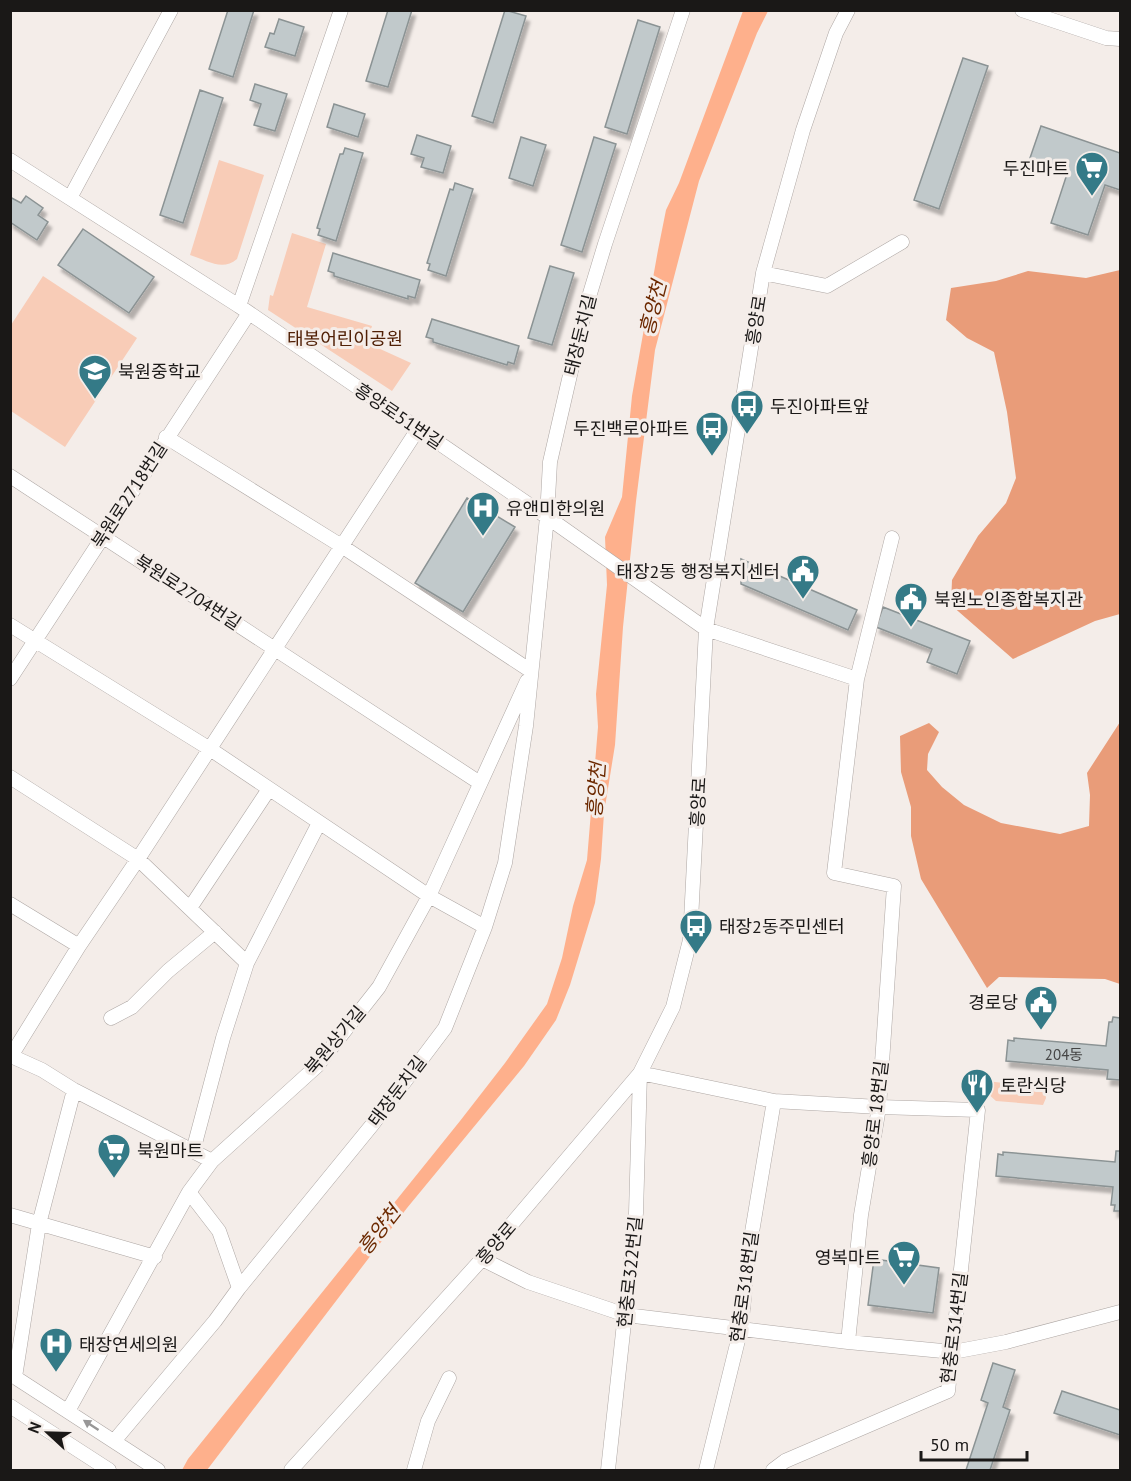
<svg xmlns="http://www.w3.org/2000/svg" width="1131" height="1481" font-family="'PT Sans','Noto Sans KR',sans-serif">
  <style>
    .green { fill: #f8ccb7 }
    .forest { fill: #e99c79 }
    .water { fill: #feb08c }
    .building { fill: #c1c9cb; stroke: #8b9394; stroke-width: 1.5; filter: url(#shadow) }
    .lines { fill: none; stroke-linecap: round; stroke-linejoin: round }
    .minor-casing { stroke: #aea7a4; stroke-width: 15 }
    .minor { stroke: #fff; stroke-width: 14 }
    .oneway { fill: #989797 }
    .labels { text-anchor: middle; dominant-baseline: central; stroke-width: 6; stroke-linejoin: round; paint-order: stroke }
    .number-label { font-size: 15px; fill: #444 }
    .poi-label { font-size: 18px; fill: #1a1817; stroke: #f4ede9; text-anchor: start }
    .street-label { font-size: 18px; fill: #1a1817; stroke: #f4ede9 }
    .park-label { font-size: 18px; fill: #502006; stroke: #f4ede9 }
    .water-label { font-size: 20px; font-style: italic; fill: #6c2900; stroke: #f4ede9 }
  </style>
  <defs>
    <filter id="shadow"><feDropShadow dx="3.5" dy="6" stdDeviation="1.5" flood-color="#0004"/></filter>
  </defs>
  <rect width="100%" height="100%" fill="#f4ede9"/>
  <path class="green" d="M219 160 264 175 237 259C222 272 207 260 190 255Z
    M292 233 326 244 307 307 372 326 367 343 411 363 392 391 268 310 270 295 273 296Z
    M43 276 137 338 65 447 11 411V325Z
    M987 1081 1044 1088 1046 1098 1043 1105 996 1101 986 1092Z"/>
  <path class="forest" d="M1120 270V614L1095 621 1013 659 951 605 952 580 978 536 1006 503 1016 478 1007 412 994 352 967 338 946 320 951 288 996 281 1028 271 1086 278Z
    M1120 722V984L1105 979 999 977 987 988 921 879 911 836V807L901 772 900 736 929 723 939 732 928 754 927 770 942 787 964 805 1001 823 1060 834 1089 826 1090 795 1087 773Z"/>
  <path class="water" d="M743 11H768L757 33 699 181 655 350 636 501 623 627 615 745 604 813 601 859 595 903 570 985 556 1020 524 1066 407 1208 207 1470H182L188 1459 460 1121 505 1063 547 1004 562 958 573 906 587 860 598 727 596 694 607 585 605 537 622 497 632 396 658 250 666 210 679 183Z"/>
  <path class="building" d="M228 10H254L233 77 209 69Z
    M388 10H412L388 87 366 81Z
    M505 10 526 16 493 123 472 116Z
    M279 19 304 27 295 56 265 47 270 33 274 34Z
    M638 20 660 27 627 134 605 127Z
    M963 58 988 66 939 209 914 200Z
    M255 84 287 94 275 131 254 125 261 104 250 100Z
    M200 90 223 98 183 223 160 215Z
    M334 104 365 114 358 137 327 127Z
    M1041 126 1120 153V190L1105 185 1088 235 1051 223 1068 171 1030 158Z
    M417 135 451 146 443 173 421 167 424 158 411 154Z
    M521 137 546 145 533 186 509 178Z
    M594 137 616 144 582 252 561 245Z
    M345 148 363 153 336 241 318 235 320 229 317 228 340 154H343Z
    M455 183 473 189 446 276 428 270 430 264 427 263 450 189 453 190Z
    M26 196 43 208 38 215 48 222 37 240 10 222V197L21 203Z
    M83 229 154 277 129 313 58 265Z
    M333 253 420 280 415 298 408 296V299L334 276V273L328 271Z
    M550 266 574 273 552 345 528 338Z
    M432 319 519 346 514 364 508 362 507 365 433 342V339L426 337Z
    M467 498 515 527 463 612 415 583Z
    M741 559 857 610 848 630 741 584Z
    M883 607 970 641 957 674 927 662 932 649 876 627Z
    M1113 1017 1120 1018V1080L1107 1079 1108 1070 1006 1061 1008 1040 1014 1041V1038L1106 1046 1109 1022H1112Z
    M1120 1146V1211H1114L1115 1205H1111L1113 1187 996 1176 998 1154 1003 1155V1152L1115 1162 1116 1151H1120Z
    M874 1259 939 1268 933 1313 868 1305Z
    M993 1363 1015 1370 1003 1407 1010 1410 990 1470H966L988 1403 981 1400Z
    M1062 1391 1120 1410V1435L1054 1413Z"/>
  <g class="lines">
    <g class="minor-casing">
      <path id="minor" d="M1022 10 1106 38 1120 39
        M10 160 239 306 547 517 706 629 857 679 834 873 894 886 879 1107 861 1215 848 1342
        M70 198 171 10
        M763 273 827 286 902 242
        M239 306 341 10
        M166 437 340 545 531 671
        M10 476 480 783
        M10 625 210 749 429 896 485 927
        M10 679 249 313
        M857 679 892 538
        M10 777 138 859 247 963
        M10 904 79 946
        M190 908 269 789
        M111 1018 132 1007 168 971 215 932
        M193 1151 223 1038 247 963 319 823
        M212 1161 74 1090 42 1070 11 1056 79 946 138 859 418 429
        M189 1192 219 1231 239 1288
        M10 1215 155 1257
        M482 1259 528 1282 626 1315 848 1342 953 1352 1006 1342 1120 1312
        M10 1374 158 1470
        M15 1377 39 1224 74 1090
        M10 1406 109 1470
        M68 1411 189 1192 212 1161 317 1066 379 987 429 896 527 681
        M115 1440 215 1321 239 1288 372 1125 445 1028 485 927 505 863 526 726 547 517 550 462 585 310 605 244 683 10
        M291 1470 482 1259 640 1073 673 1007 690 940 706 629 763 273 803 130 836 33 848 10
        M414 1470 428 1421 449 1378
        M608 1470 636 1213 640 1073 774 1101 879 1107 978 1110 948 1391 785 1461 773 1470
        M706 1470 741 1328 749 1250 774 1101"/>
    </g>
    <use href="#minor" class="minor"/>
  </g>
  <defs><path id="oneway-solid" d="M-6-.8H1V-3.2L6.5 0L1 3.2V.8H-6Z" transform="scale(1.5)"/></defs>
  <use class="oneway" href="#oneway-solid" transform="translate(91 1425) rotate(-147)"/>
  <defs>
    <g id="supermarket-pin" transform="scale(1.725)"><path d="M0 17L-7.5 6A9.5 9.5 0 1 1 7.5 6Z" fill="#347a87" stroke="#f4ede9"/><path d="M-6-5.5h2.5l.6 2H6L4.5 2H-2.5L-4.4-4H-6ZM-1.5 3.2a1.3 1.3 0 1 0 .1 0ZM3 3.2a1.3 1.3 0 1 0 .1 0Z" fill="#fff"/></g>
    <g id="school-pin" transform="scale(1.725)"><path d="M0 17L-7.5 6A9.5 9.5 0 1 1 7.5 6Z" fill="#347a87" stroke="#f4ede9"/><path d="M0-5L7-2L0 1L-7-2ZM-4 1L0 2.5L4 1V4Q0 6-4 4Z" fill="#fff"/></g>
    <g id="bus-pin" transform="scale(1.725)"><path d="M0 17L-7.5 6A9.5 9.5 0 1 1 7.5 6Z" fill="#347a87" stroke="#f4ede9"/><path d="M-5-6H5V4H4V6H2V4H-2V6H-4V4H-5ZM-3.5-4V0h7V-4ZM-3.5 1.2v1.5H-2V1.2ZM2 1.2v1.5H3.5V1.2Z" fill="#fff"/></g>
    <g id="hospital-pin" transform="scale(1.725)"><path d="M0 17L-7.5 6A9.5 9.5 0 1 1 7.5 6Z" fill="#347a87" stroke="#f4ede9"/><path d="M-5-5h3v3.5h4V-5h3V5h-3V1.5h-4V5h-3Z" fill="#fff"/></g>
    <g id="civic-pin" transform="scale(1.725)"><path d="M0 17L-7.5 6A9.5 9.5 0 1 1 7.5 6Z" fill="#347a87" stroke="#f4ede9"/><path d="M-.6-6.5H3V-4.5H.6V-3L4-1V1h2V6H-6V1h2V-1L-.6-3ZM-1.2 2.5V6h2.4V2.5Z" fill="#fff"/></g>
    <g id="restaurant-pin" transform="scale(1.725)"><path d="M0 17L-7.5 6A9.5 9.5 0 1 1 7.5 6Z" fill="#347a87" stroke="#f4ede9"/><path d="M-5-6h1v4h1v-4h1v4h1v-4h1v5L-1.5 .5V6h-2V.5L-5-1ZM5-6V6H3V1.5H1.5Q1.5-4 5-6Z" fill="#fff"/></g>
  </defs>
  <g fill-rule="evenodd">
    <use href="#supermarket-pin" x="1092" y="168"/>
    <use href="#school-pin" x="95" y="371"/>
    <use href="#bus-pin" x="747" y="406"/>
    <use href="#bus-pin" x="712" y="428"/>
    <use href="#hospital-pin" x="483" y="508"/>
    <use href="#civic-pin" x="803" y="571"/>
    <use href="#civic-pin" x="911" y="599"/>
    <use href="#bus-pin" x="696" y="926"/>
    <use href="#civic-pin" x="1041" y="1002"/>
    <use href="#restaurant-pin" x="977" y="1085"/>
    <use href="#supermarket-pin" x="114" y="1150"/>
    <use href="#supermarket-pin" x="904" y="1257"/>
    <use href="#hospital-pin" x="56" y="1344"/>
  </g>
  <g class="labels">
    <g class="number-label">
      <text x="1064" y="1054">204동</text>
    </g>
    <g class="poi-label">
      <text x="1069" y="168" text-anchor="end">두진마트</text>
      <text x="118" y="371">북원중학교</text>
      <text x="770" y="406">두진아파트앞</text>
      <text x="689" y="428" text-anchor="end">두진백로아파트</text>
      <text x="506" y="508">유앤미한의원</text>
      <text x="780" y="571" text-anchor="end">태장2동 행정복지센터</text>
      <text x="934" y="599">북원노인종합복지관</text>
      <text x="719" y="926">태장2동주민센터</text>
      <text x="1018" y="1002" text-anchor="end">경로당</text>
      <text x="1000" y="1085">토란식당</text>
      <text x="137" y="1150">북원마트</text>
      <text x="881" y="1257" text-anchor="end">영복마트</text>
      <text x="79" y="1344">태장연세의원</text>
    </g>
    <g class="street-label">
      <text transform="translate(756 320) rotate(-81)">흥양로</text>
      <text transform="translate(580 335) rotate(-76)">태장둔치길</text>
      <text transform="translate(399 416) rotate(34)">흥양로51번길</text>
      <text transform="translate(129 495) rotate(-57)">북원로2718번길</text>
      <text transform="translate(188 592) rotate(33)">북원로2704번길</text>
      <text transform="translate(698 802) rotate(-87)">흥양로</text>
      <text transform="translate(335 1040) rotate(-50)">북원상가길</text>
      <text transform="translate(397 1091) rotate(-53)">태장둔치길</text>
      <text transform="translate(875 1114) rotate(-83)">흥양로 18번길</text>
      <text transform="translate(496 1243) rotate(-49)">흥양로</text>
      <text transform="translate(630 1272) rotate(-84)">현충로322번길</text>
      <text transform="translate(744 1287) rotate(-82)">현충로318번길</text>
      <text transform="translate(954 1328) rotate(-83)">현충로314번길</text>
    </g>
    <g class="park-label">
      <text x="345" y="338">태봉어린이공원</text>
    </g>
    <g class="water-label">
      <text transform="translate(653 308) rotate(-76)">흥양천</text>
      <text transform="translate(596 790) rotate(-86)">흥양천</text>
      <text transform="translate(379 1230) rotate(-52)">흥양천</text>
    </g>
  </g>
  <rect width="1131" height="1481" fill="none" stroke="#1a1817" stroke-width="24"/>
  <g transform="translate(48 1433) rotate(292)" stroke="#f4ede9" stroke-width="4.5" paint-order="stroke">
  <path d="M0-4.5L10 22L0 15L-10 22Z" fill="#1a1817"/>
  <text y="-9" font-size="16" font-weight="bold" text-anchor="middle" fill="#1a1817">N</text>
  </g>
  <path d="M921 1451v9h106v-9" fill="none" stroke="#1a1817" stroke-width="3"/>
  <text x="930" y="1451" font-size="18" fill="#1a1817" stroke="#f4ede9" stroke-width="4.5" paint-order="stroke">50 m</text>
</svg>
